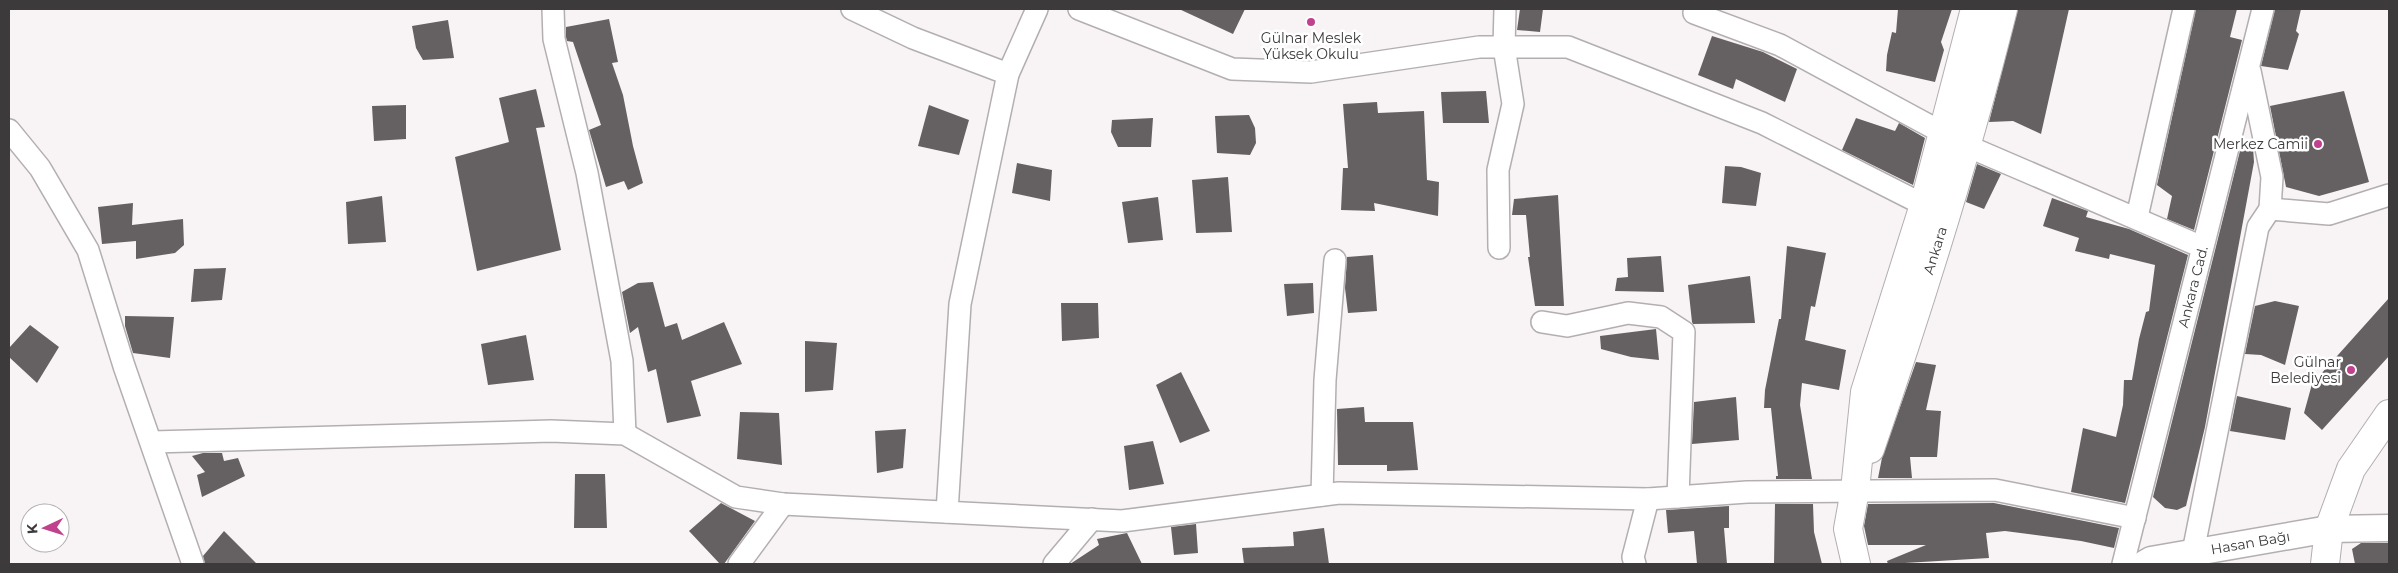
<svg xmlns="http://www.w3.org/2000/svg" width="2398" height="573" font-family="Montserrat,sans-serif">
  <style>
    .building { fill: #656163 }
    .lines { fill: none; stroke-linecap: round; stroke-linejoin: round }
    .minor-casing { stroke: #b3afb1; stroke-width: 24 }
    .tertiary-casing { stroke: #b3afb1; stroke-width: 29 }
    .secondary-casing { stroke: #b3afb1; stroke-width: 30 }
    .minor { stroke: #fff; stroke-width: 21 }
    .tertiary { stroke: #fff; stroke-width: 26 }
    .secondary { stroke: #fff; stroke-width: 28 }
    .poi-dot { fill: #c0418d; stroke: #fff; stroke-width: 2 }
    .labels { text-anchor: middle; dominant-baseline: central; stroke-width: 5; stroke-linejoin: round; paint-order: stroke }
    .poi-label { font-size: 14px; fill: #3c3a3b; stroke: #fff; text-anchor: end }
    .street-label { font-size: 14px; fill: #3c3a3b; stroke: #fff }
  </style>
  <rect width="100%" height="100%" fill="#f8f3f5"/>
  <path class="building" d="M1179 9H1245L1233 34Z
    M1520 9H1543L1540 32 1517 30Z
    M1898 9H1952L1941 42 1944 50 1935 82 1886 71 1887 55 1892 32 1896 33Z
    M2018 9H2069L2041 134 2013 121 1989 122Z
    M2196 9H2237L2230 37 2242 40 2194 230 2167 219 2172 196 2157 185Z
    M2275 9H2301L2296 31 2299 34 2288 70 2261 66Z
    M609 19 618 62 612 63 623 95 633 146 643 183 628 190 624 181 606 187 589 130 601 125 573 42 567 41 566 37V27Z
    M448 20 454 58 423 60 416 48 412 26Z
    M1712 36 1763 52 1797 69 1785 102 1736 79 1733 89 1698 75Z
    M536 89 545 127 536 128 561 250 477 271 455 157 509 142 499 98Z
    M1486 91 1489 123H1443L1441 92Z
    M2344 91 2369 182 2319 196 2286 187 2270 106Z
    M1377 102 1378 113 1424 111 1427 180 1439 182 1438 216 1374 203 1375 211 1341 210 1343 168H1348L1343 104Z
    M406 105V139L374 141 372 106Z
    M929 105 969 120 959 155 918 146Z
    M1249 115 1255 128 1256 143 1250 155 1217 153 1215 116Z
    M1153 118 1151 147H1118L1111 132 1112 120Z
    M1856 118 1895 131 1899 123 1925 138 1913 185 1842 150Z
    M2241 147H2253L2254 162 2205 427 2186 506 2177 510 2165 508 2153 497Z
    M1017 163 1052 170 1050 201 1012 193Z
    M1977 164 2001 174 1984 209 1966 202Z
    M1725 166 1741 167 1761 173 1756 206 1722 203Z
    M1228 177 1232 232 1196 233 1192 180Z
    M1558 195 1564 306H1535L1528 257H1530L1526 215H1512L1514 199Z
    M382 196 386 242 348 244 346 202Z
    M1158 197 1163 240 1128 243 1122 202Z
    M2052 198 2088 211 2086 217 2129 229 2188 255 2125 503 2071 492 2083 428 2116 437 2123 405 2124 380H2132L2139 339 2146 312 2149 311 2155 265 2110 254 2109 259 2075 251 2079 238 2043 226Z
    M133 203 132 225 183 219 184 245 175 253 136 259V241L102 244 98 207Z
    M1787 246 1826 253 1815 307 1811 306 1805 340 1846 350 1839 390 1802 383 1800 405 1812 479H1776V476H1778L1771 408H1764L1765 390 1779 319H1781Z
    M1373 255 1377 311 1348 313 1345 288 1347 257Z
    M1661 256 1664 292 1615 291 1617 278 1628 277 1627 258Z
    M226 268 222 300 191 302 194 269Z
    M1750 276 1755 323 1693 324 1692 322 1688 285Z
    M653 282 665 327 677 323 682 340 724 322 742 364 691 381 701 416 667 423 656 369 648 372 638 327 630 333 622 292 638 283Z
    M1313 283 1314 313 1287 316 1284 284Z
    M2389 298V356L2322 430 2304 413 2312 384Z
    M2275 301 2299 306 2285 365 2261 355 2245 354 2255 306Z
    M1061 303H1098L1099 338 1062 341Z
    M125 316 174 317 170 358 133 353 125 326Z
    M30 325 59 347 37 383 9 357V348Z
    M1656 329 1659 360 1631 357 1601 349 1600 336Z
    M526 335 534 380 488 385 481 344Z
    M805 341 837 343 833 390 805 392Z
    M1916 362 1936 365 1926 410 1941 411 1937 457H1910L1912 478H1878L1882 458Z
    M1181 372 1210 431 1180 443 1156 385Z
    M2237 396 2291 408 2285 440 2230 431Z
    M1736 397 1739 440 1692 444 1694 402Z
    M1364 407 1365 422H1413L1418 470 1387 471V465H1338L1337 409Z
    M740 412 779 413 782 465 737 459Z
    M906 429 903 468 877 473 875 431Z
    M1153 441 1164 484 1129 490 1124 446Z
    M203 453H222L224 461 238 458 245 476 202 497 197 475 205 472 192 456Z
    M575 474H605L607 528H574Z
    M721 503 755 521 724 564H720L689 531Z
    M1994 503 2119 528 2114 548 2081 541 2005 531 1986 533 1989 558 1888 564 1887 561 1926 545H1868L1864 526 1868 504Z
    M1775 504H1813L1814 532 1822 564H1774Z
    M1729 506V528H1724L1727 564H1697L1694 531 1668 533 1666 510Z
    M1196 524 1198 553 1174 555 1171 527Z
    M1324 528 1329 564H1244L1242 548 1294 546 1293 532Z
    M224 531 257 564H205L203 556Z
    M1127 533 1142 564H1070L1099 545 1097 539Z
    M2361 543H2389V564H2355L2352 549Z"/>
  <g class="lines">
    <g class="minor-casing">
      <g id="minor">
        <path d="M553 9 554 39 587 173 622 361 625 434"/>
        <path d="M852 9 913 38 1008 74"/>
        <path d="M1079 9 1232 69 1311 72 1479 47H1568L1762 123 1924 205 1935 215"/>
        <path d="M1695 9 1694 13 1780 45 1967 146 2202 247"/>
        <path d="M2250 71 2272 177 2270 209"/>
        <path d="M9 130 40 168 88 250 124 366 193 564"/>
        <path d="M2137 217 2184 9"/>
        <path d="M1499 248 1498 170 1513 104 1504 47 1505 9"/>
        <path d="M1542 322 1567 326 1628 313 1661 317 1684 332 1678 497"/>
        <path d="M152 442 551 431 625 434 736 497 783 504 1122 521 1339 493 1648 499 1747 492 1995 490 2135 518"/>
        <path d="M1322 495 1325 380 1335 260"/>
        <path d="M947 512 960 304 1008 74 1037 9"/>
        <path d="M2193 552 2258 227 2270 209 2329 214 2389 195"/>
        <path d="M739 564 783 504"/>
        <path d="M1054 564 1092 519"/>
        <path d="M1635 564 1633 557 1648 499"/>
        <path id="s1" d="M2123 564 2263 9"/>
      </g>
    </g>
    <g class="tertiary-casing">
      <g id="tertiary">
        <path id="s2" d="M2144 564 2151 560 2329 529 2389 528"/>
      </g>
    </g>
    <g class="secondary-casing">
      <g id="secondary">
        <path id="s3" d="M1870 449C1920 304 1966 157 2003 9"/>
        <path d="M1856 564 1848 529 1855 490 1865 392 1924 205 1975 9"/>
        <path d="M2325 564 2329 529 2351 469 2389 414"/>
      </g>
    </g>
    <use href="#minor" class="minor"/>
    <use href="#tertiary" class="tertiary"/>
    <use href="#secondary" class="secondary"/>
  </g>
  <g class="poi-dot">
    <circle cx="1311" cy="22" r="5"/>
    <circle cx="2318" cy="144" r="5"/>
    <circle cx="2351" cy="370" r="5"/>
  </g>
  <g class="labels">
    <g class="poi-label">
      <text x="1311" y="38" text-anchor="middle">Gülnar Meslek<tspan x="1311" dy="16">Yüksek Okulu</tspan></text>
      <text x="2308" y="144">Merkez Camii</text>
      <text x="2341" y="362">Gülnar<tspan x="2341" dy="16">Belediyesi</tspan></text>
    </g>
    <g class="street-label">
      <text stroke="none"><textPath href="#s3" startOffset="209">Ankara</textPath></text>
      <text stroke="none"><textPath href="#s1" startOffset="286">Ankara Cad.</textPath></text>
      <text stroke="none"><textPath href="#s2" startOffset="109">Hasan Bağı</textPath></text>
    </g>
  </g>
  <rect width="2398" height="573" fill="none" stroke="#3c3a3b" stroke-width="20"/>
  <g transform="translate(45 528) rotate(266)"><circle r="24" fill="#ffffff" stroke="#b1b0b1"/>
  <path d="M0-4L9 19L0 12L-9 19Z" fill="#c0418d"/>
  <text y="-8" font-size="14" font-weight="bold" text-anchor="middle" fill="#3c3a3b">K</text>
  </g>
</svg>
